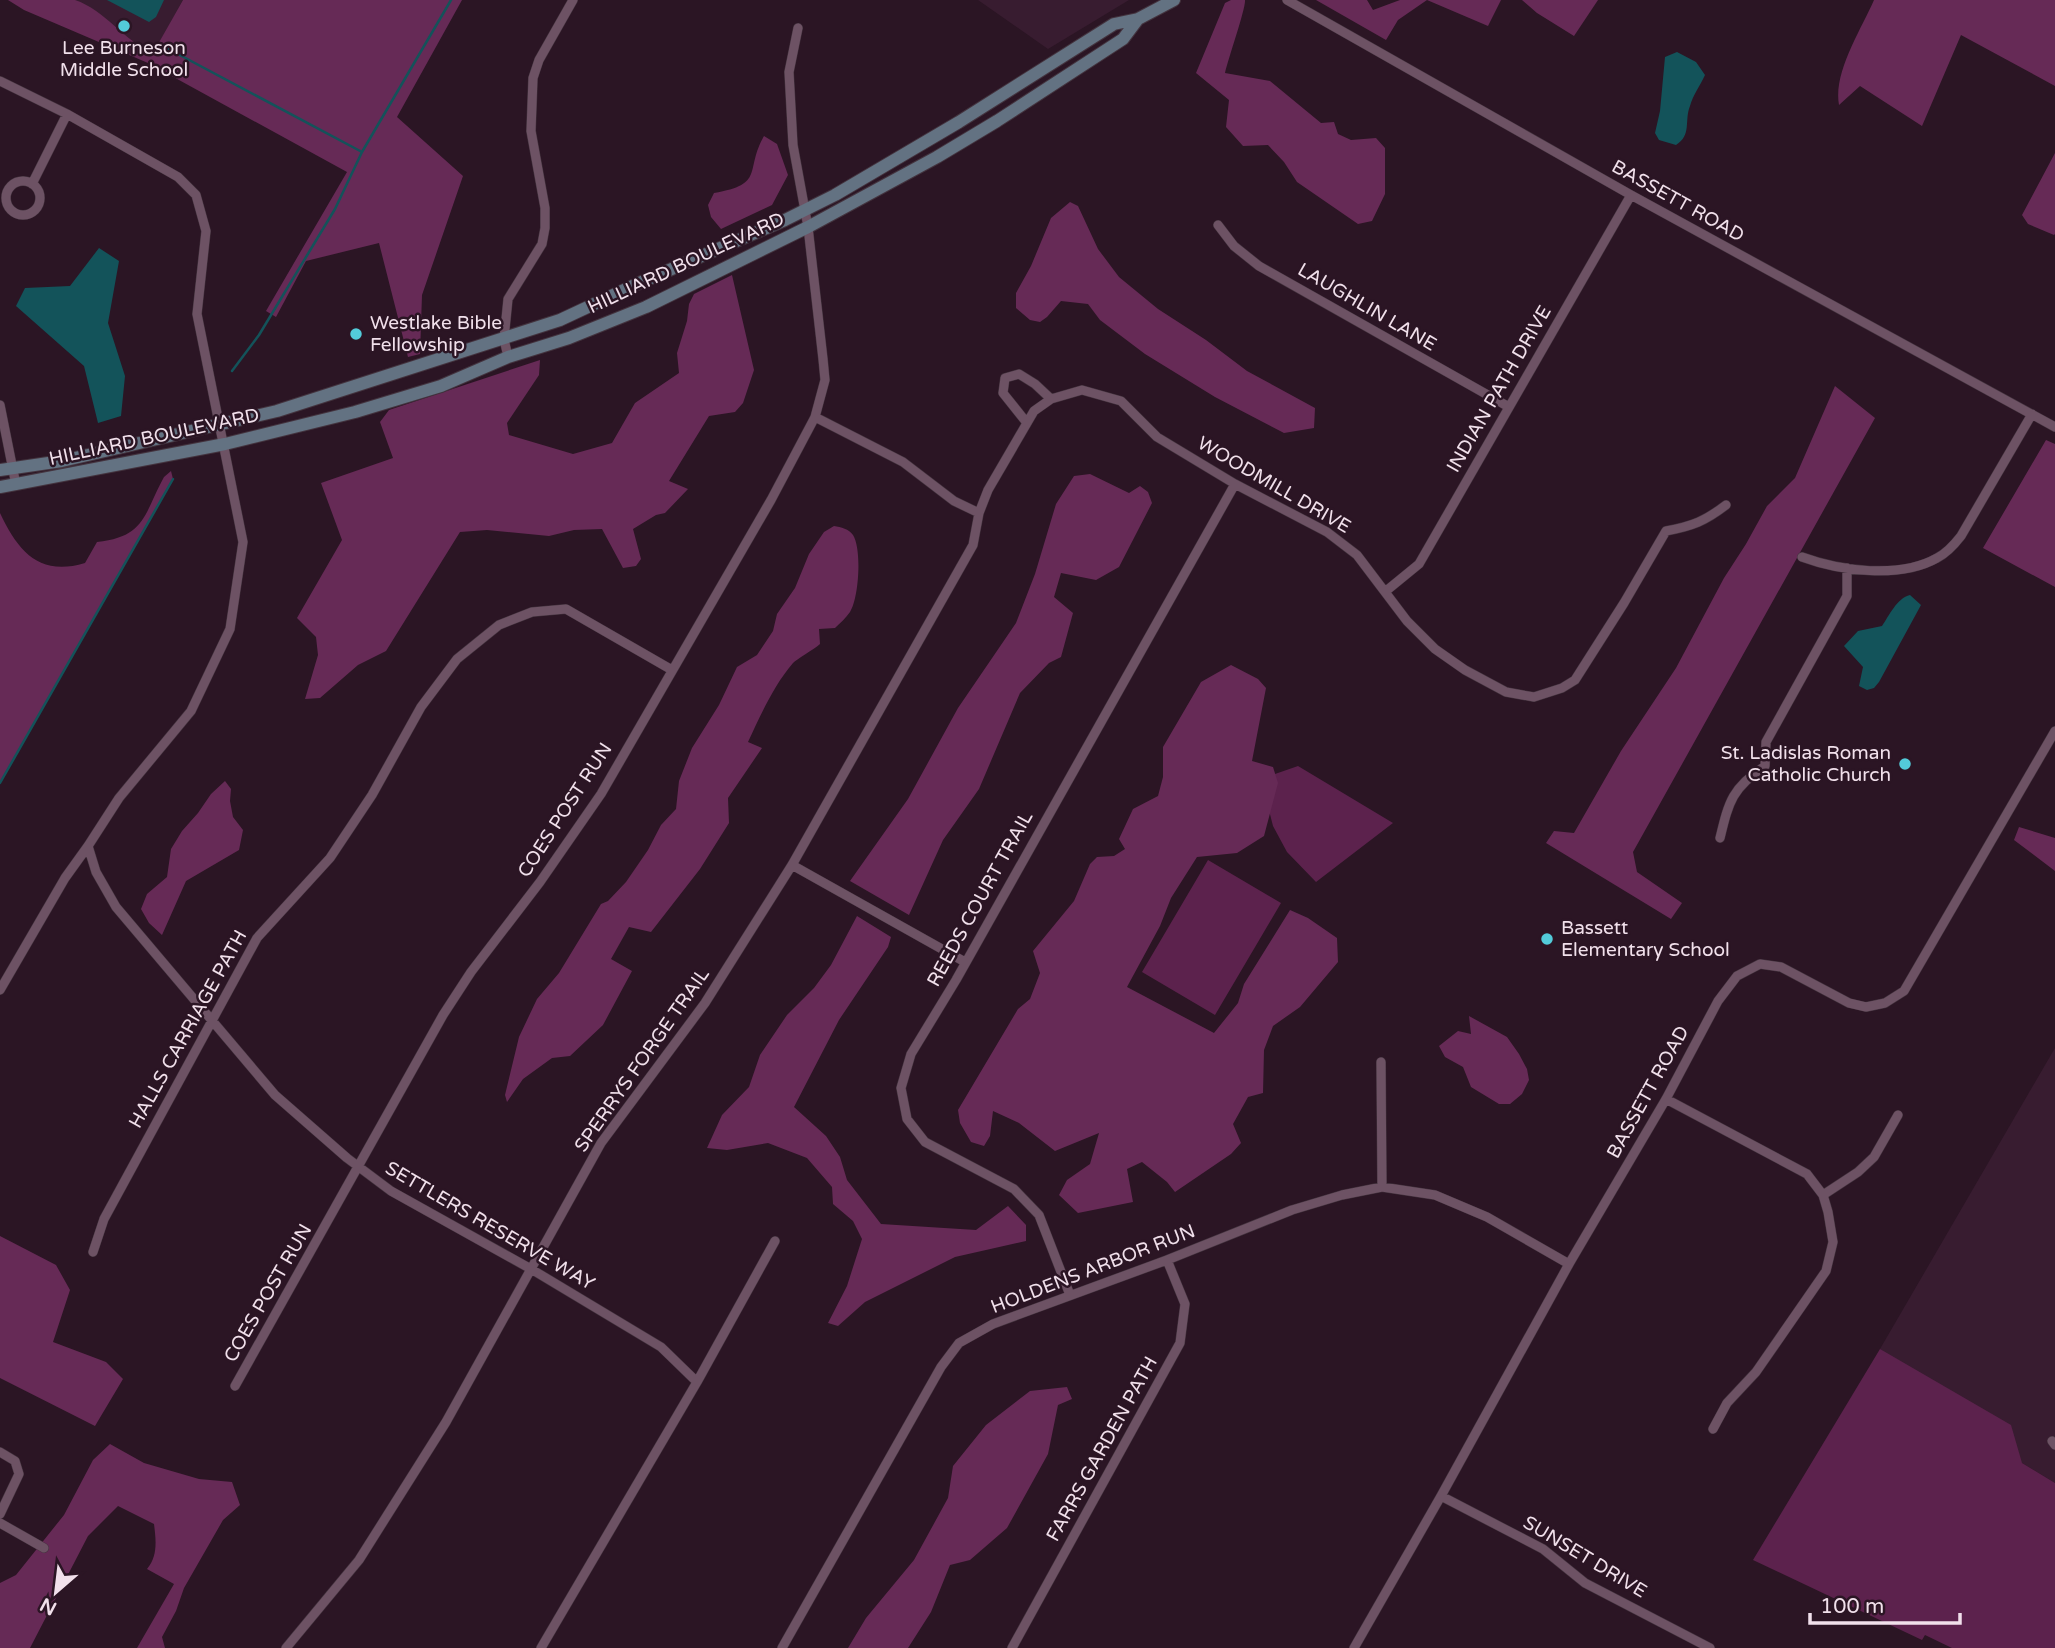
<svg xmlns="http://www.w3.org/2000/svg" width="2055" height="1648" font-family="'Varela Round',sans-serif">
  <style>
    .built { fill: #381c30 }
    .green { fill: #5c224d }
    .forest { fill: #662a56 }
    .water { fill: #13535a }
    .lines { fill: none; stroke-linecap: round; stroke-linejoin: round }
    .stream { stroke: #13535a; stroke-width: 2.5 }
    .minor-casing { stroke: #43333e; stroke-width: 10 }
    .secondary-casing { stroke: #43333e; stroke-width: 14 }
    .minor { stroke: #6d5264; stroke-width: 9 }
    .secondary { stroke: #637282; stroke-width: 12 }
    .poi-dot { fill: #53cbda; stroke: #2b1524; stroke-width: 2.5 }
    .labels { text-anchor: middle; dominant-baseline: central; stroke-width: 5; stroke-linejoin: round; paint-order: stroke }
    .poi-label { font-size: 19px; fill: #f1e0eb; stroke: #2b1524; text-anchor: start }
    .street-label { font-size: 19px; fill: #f1e0eb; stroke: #2b1524 }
  </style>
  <rect width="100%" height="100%" fill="#2b1524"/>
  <path class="built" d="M31 0H183L148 63Z
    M978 0H1129L1048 49Z
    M2055 1048V1483L2022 1463 1880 1349Z"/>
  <path class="green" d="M1298 766 1393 823 1316 882 1287 852 1273 826 1261 779Z
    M1208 860 1281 903 1215 1015 1142 972Z
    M1880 1349 2011 1425 2022 1463 2055 1483V1648H1952L1925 1635 1922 1640 1753 1560Z"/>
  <path class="forest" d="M8 0C24 0 61 0 75 0 105 10 124 41 153 53L183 0H462L397 117 463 176 422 295 420 354 408 357 379 243 306 261 276 317 266 311 347 172 148 63 24 10Z
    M1231 0H1245C1246 8 1228 59 1225 73L1270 81 1321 123 1334 122 1338 134 1351 140 1376 138 1385 148V194L1372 221 1358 224 1297 182 1284 162 1268 145 1243 146 1226 127 1229 100 1196 73 1225 3Z
    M1316 0H1367L1373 10 1400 0H1501L1488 26 1427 0 1398 20 1386 40Z
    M1522 0H1598L1574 36 1537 13Z
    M1874 0H2055V86L1961 35 1922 126 1860 86 1839 105C1833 72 1861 30 1874 0Z
    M764 136 777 144 788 175 772 205 721 229 711 217 708 205 714 193C766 184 744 171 764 136Z
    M2055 153V234L2054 235 2028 224 2022 215Z
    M1070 202 1078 206 1098 249 1119 277 1158 309 1206 340 1247 371 1315 408 1314 428 1284 433 1215 397 1145 354 1100 320 1088 304 1061 301 1047 317 1040 322 1030 320 1016 308V293L1031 266 1051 218Z
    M732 275 754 370 743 403 735 412 709 416 669 481 688 489 665 513 656 515 633 529 641 559 636 566 623 568 602 529 574 530 549 536 487 530 460 532 386 651 358 665 320 698 305 699 318 655 316 637 297 618 342 540 321 483 393 458 380 422 389 410 540 360 539 375 507 423 509 435 573 454 612 443 635 403 679 373 677 353 687 321 689 304 694 294Z
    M1835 386 1875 418 1633 852 1637 872 1682 903 1671 919 1546 843 1554 831 1574 833 1621 751 1676 668 1724 578 1746 544 1767 506 1795 478Z
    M2046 440 2055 444V587L1983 548Z
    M171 471 173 479 0 783V513C18 551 39 577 85 563L97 542C146 537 144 513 164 477Z
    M1090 474 1129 493 1140 486 1148 492 1152 503 1119 567 1096 580 1061 573 1054 597 1073 613 1061 657 1049 663 1020 693 979 789 943 840 909 915 850 881 908 799 958 708 1016 623 1035 574 1056 504 1074 476Z
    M834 526C841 527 849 529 853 535 862 549 859 598 850 612 846 618 840 623 835 628L819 629 820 644C813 650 797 659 793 663 774 685 760 716 748 742L762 748 728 798 729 823 700 869 651 932 629 927 611 959 632 971 603 1025 570 1056 552 1058 523 1079 507 1102 505 1095 519 1037 537 999 559 973 601 904 608 901 626 882 648 850 661 825 676 809 679 781 692 748 719 705 737 667 757 655 773 631 777 614 795 588 809 554 824 532Z
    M1231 665 1258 679 1266 688 1252 761 1273 767 1278 783 1264 836 1237 853 1197 857 1171 898 1160 926 1127 987 1214 1033 1238 1003 1244 984 1290 910 1308 918 1337 938 1338 962 1300 1007 1273 1026 1264 1050 1263 1093 1248 1097 1233 1124 1241 1143 1231 1154 1175 1192 1167 1182 1142 1162 1127 1169 1133 1202 1078 1213 1059 1195 1067 1180 1090 1164 1099 1133 1055 1151 1019 1123 993 1111 990 1136 984 1146 971 1142 960 1123 958 1110 1018 1009 1030 999 1040 973 1033 951 1074 901 1090 864 1097 857 1114 856 1125 849 1119 839 1133 809 1158 796 1163 777V747L1201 682Z
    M225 781 231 789 230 801 233 817 243 830 239 850 186 881 162 935 149 923 141 909 147 894 167 877 171 849 182 831 198 813 211 794Z
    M2019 827 2055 838V871L2014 840Z
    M857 916 891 937 888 947 839 1020 794 1107 826 1136 840 1157 847 1180 881 1224 976 1230 1008 1206 1026 1225V1241L955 1257 865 1302 838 1326 828 1323 847 1286 862 1239 853 1221 833 1204 832 1187 807 1158 768 1143 727 1150 707 1148 722 1115 749 1087 760 1055 787 1015 814 988 831 965Z
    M1469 1016 1507 1037 1519 1054 1527 1069 1529 1080 1522 1094 1510 1104H1499L1471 1087 1463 1067 1445 1057 1439 1046 1458 1031 1471 1034Z
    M0 1236 56 1265 70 1290 53 1342 106 1362 123 1379 95 1426 0 1378Z
    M1067 1387 1072 1399 1058 1405 1048 1454 1007 1528 970 1560 950 1565 931 1612 908 1648H848L866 1618 914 1560 948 1498 953 1466 986 1425 1030 1391Z
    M110 1444 144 1463 199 1479 232 1482 240 1505 223 1520 184 1588 176 1611 162 1637 165 1648H137L174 1584 147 1569C158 1556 156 1540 154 1524L118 1506 88 1536 30 1648H0V1583L16 1575 64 1515 93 1460Z"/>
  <path class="water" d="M107 0H164L156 17 149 22Z
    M1677 52 1696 62 1705 75C1700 86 1693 95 1690 106 1684 121 1692 135 1676 145L1659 140 1655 133 1660 111 1665 57Z
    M99 248 119 261 108 323 125 376 121 416 98 423 84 366 16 306 25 288 70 286Z
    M1910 595 1921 605 1879 682 1874 688 1867 690 1859 686 1863 667 1844 646 1858 631 1882 626C1889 616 1897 598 1910 595Z"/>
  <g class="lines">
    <path class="stream" d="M161 45 362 152
      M232 371 259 335 335 209 362 152 451 0
      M0 783 173 479"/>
    <g class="minor-casing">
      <path id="minor" d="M1287 0 1631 195 2055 427
        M0 81 67 114 178 177 196 195 206 231 197 314 243 542 230 629 191 711 119 798 88 846 65 878 0 990
        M6 198a17 17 0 1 1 34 0a17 17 0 1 1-34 0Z
        M32 184 67 114
        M1218 225 1234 246 1259 266 1509 407
        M508 357 504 339 508 299 542 244 545 228V208L531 131 533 78 539 60 573 0
        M0 405 16 485
        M815 417 903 462 954 501 979 513
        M1027 423 1003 393 1005 378 1019 374 1035 384 1051 399
        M1802 557C1840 571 1900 579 1937 558 1947 553 1954 545 1961 536L2032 414
        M1386 591 1419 564 1631 195
        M1720 838C1729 801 1732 788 1765 766L1766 742 1847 596V568
        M88 846 96 872 116 907 275 1095 347 1158 391 1191 531 1269 661 1347 697 1382
        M792 865 965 962
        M1381 1062 1382 1187
        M1666 1099 1807 1174 1823 1195 1828 1212 1833 1242 1826 1271 1756 1372 1727 1403 1713 1429
        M1823 1195 1858 1172 1874 1157 1898 1115
        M93 1252 104 1219 257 938 330 858 372 795 421 707 457 659 499 625 532 612 566 609 672 670
        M1070 1295 1039 1215 1014 1189 925 1142 907 1119 901 1088 911 1054 956 980 1235 484
        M235 1386 443 1015 471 972 540 882 601 794 771 500 815 417 825 380 823 359 808 227 793 145 789 72 798 28
        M2052 1441 2055 1445
        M0 1452 15 1461 19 1474 0 1514
        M1441 1496 1543 1549 1585 1583 1710 1648
        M0 1523 44 1548
        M286 1648 359 1560 446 1422 601 1143 705 1003 792 865 973 545 979 513 988 490 1034 411 1051 399 1082 390 1121 401 1157 437 1235 484 1327 532 1357 555 1407 621 1435 649 1465 670 1506 692 1534 697 1562 688 1575 680 1624 603 1666 531C1693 526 1705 521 1726 505
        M541 1648 697 1382 775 1241
        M782 1648 941 1367 959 1343 993 1324 1167 1260 1292 1210 1342 1195 1382 1187 1435 1195 1487 1217 1569 1264
        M1012 1648 1180 1343 1185 1304 1167 1260
        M1354 1648 1441 1496 1569 1264 1666 1099 1718 1001 1737 976 1760 964 1781 967 1849 1003 1866 1007 1885 1003 1904 991 2055 731"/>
    </g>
    <g class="secondary-casing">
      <path id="secondary" d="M0 470 62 461 277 411 560 320 637 284 785 220 835 195 959 122 1114 24 1138 19 1174 0
        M0 487 225 444 355 412 441 386 508 357 569 338 646 307 808 227 937 157 997 121 1123 39 1138 19"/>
    </g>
    <use href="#minor" class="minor"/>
    <use href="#secondary" class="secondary"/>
  </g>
  <g class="poi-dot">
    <circle cx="124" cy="26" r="7"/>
    <circle cx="356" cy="334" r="7"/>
    <circle cx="1905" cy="764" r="7"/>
    <circle cx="1547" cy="939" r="7"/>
  </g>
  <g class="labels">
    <g class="poi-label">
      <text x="124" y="48" text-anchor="middle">Lee Burneson<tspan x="124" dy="22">Middle School</tspan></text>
      <text x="370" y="323">Westlake Bible<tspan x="370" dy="22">Fellowship</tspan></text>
      <text x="1891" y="753" text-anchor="end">St. Ladislas Roman<tspan x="1891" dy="22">Catholic Church</tspan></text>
      <text x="1561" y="928">Bassett<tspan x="1561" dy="22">Elementary School</tspan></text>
    </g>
    <g class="street-label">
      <text transform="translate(1678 201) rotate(29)">BASSETT ROAD</text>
      <text transform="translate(686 263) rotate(-25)">HILLIARD BOULEVARD</text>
      <text transform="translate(1367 307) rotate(30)">LAUGHLIN LANE</text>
      <text transform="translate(1499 389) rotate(-60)">INDIAN PATH DRIVE</text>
      <text transform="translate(154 437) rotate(-12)">HILLIARD BOULEVARD</text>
      <text transform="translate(1274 485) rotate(30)">WOODMILL DRIVE</text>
      <text transform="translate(565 810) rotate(-57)">COES POST RUN</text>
      <text transform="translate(980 899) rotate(-61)">REEDS COURT TRAIL</text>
      <text transform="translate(188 1029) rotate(-61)">HALLS CARRIAGE PATH</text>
      <text transform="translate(642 1060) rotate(-55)">SPERRYS FORGE TRAIL</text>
      <text transform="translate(1648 1092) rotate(-61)">BASSETT ROAD</text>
      <text transform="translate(490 1226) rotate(30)">SETTLERS RESERVE WAY</text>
      <text transform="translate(1093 1269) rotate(-21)">HOLDENS ARBOR RUN</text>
      <text transform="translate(268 1293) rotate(-60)">COES POST RUN</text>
      <text transform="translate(1102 1449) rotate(-61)">FARRS GARDEN PATH</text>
      <text transform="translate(1585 1557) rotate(31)">SUNSET DRIVE</text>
    </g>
  </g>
  <g transform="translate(56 1592) rotate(208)" stroke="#2b1524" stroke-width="5" paint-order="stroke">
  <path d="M0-5L12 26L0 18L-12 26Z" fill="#f1e0eb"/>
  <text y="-10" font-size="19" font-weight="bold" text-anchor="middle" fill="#f1e0eb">N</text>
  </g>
  <path d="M1810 1613v10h150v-10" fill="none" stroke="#f1e0eb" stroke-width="3.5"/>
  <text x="1820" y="1613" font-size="21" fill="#f1e0eb" stroke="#2b1524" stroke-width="5" paint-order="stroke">100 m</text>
</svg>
